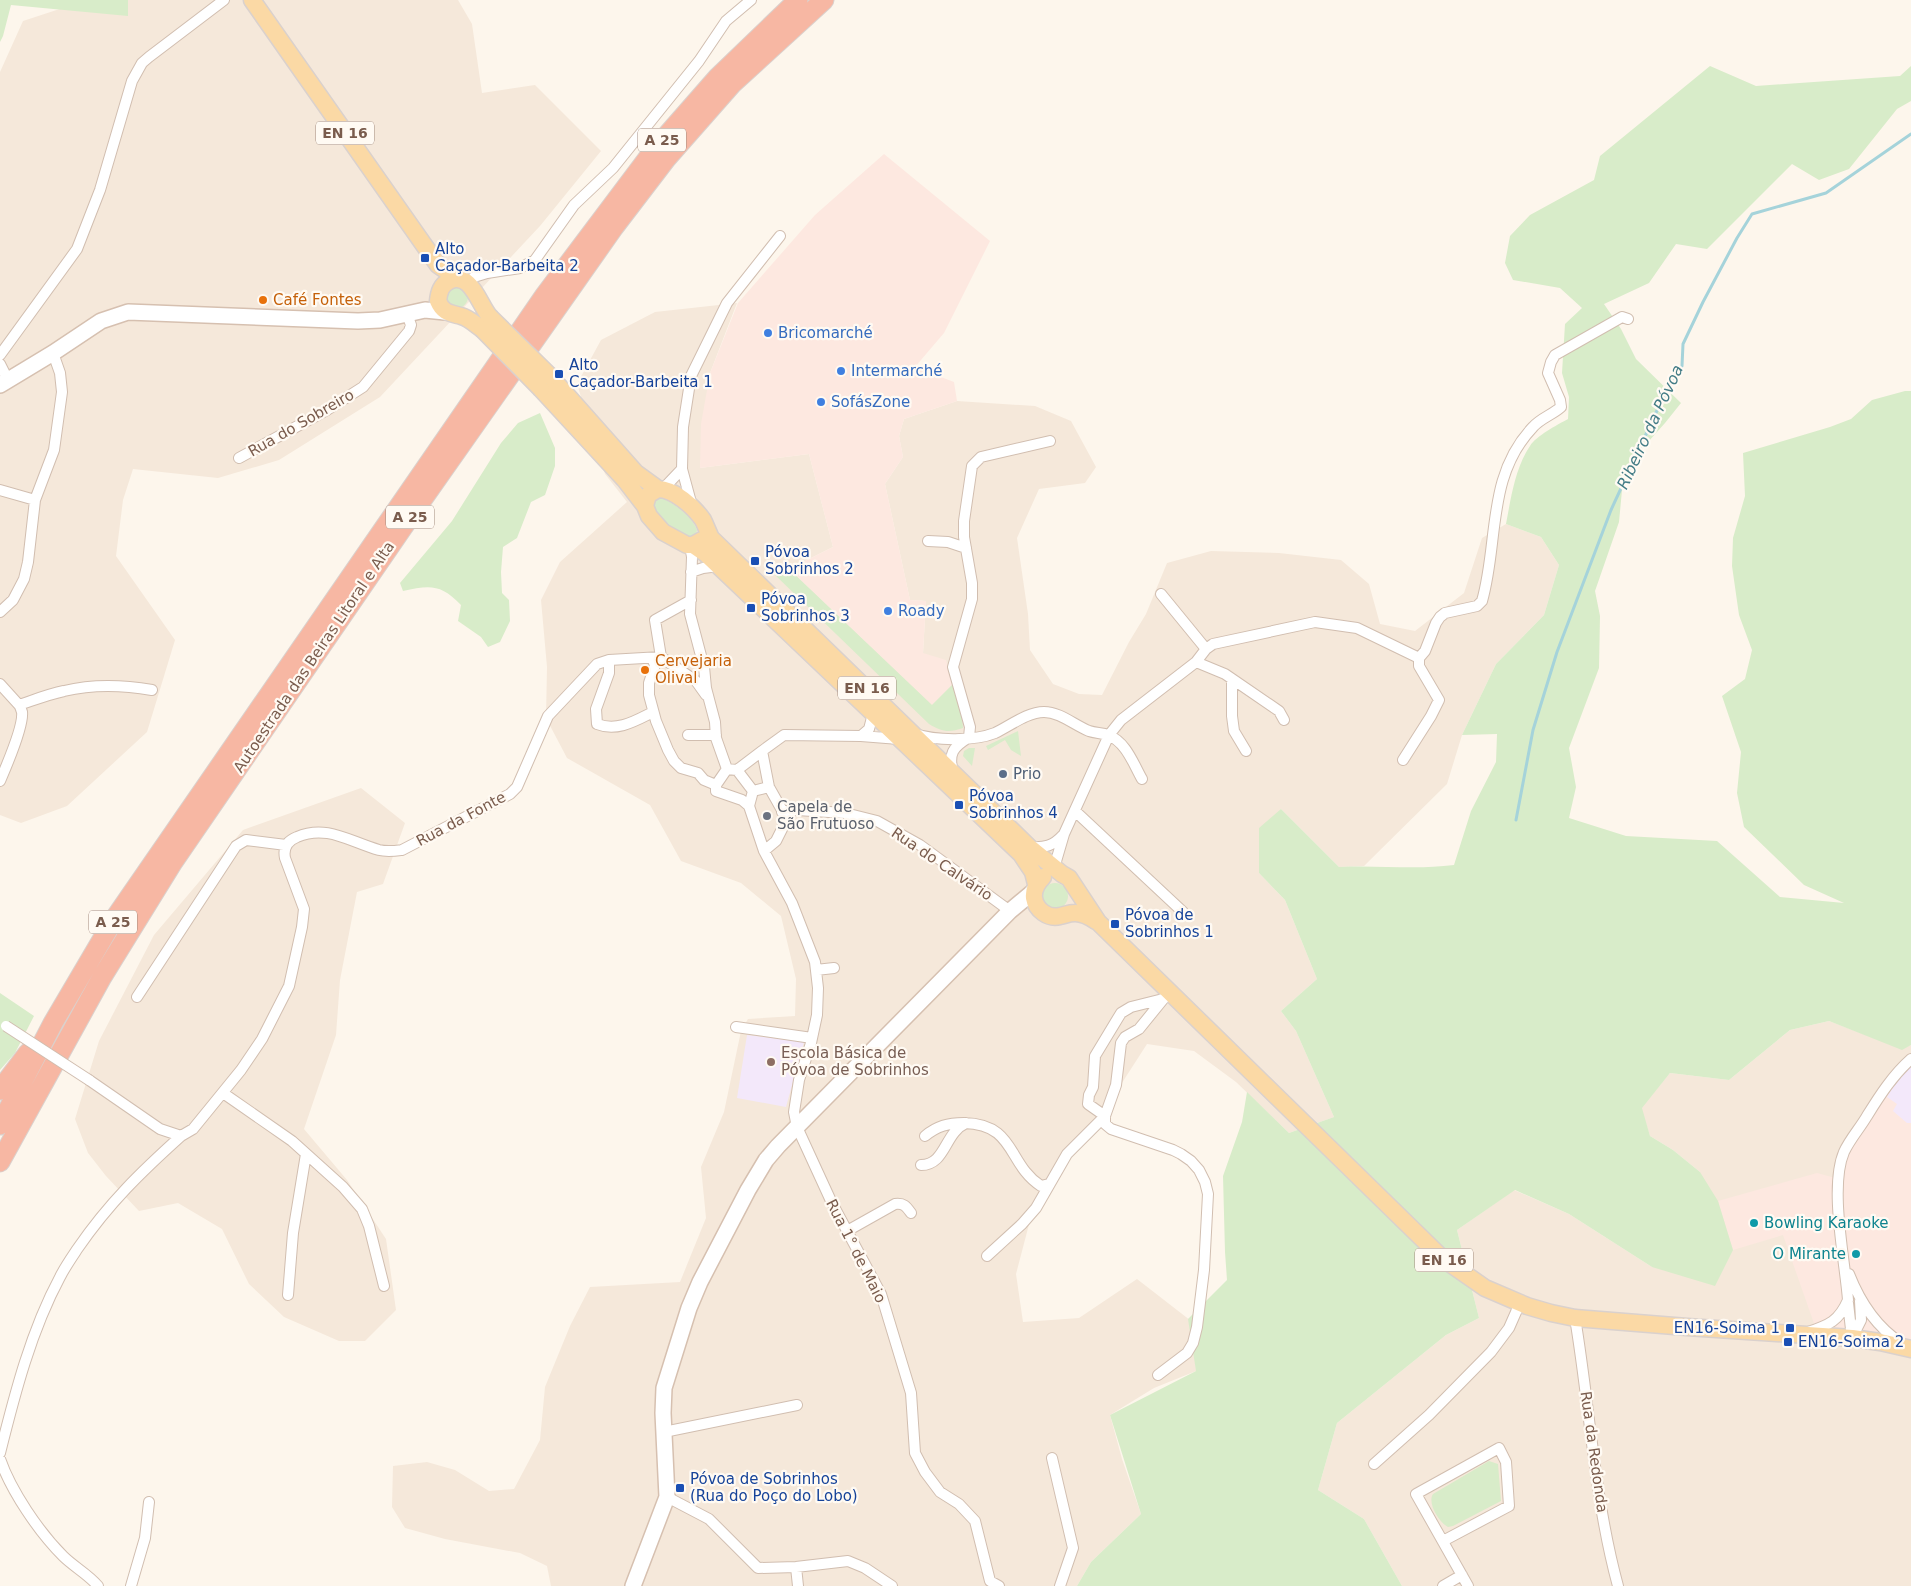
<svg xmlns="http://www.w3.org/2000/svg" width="1911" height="1586" font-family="'DejaVu Sans',sans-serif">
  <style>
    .residential { fill: #f5e8da }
    .commercial { fill: #fde8e0 }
    .education { fill: #f3e8fa }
    .green { fill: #d8ecc9 }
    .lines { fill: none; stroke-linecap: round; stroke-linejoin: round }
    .stream { stroke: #a5d3da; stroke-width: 3 }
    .street-casing { stroke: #d1beb0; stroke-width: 12 }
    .secondary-casing { stroke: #d6c0b0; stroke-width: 18 }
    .primary-casing { stroke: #dad1cd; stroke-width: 19 }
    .highway-casing { stroke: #dad1cd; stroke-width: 21 }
    .street { stroke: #fff; stroke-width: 10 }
    .secondary { stroke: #fff; stroke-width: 15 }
    .primary { stroke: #fbd9a5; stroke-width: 16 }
    .highway { stroke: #f7b7a3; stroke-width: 19 }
    .street-bridge-casing { stroke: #d1beb0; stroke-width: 12; stroke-linecap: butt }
    .primary-bridge-casing { stroke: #dad1cd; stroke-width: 19; stroke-linecap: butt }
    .street-bridge { stroke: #fff; stroke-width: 10 }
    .primary-bridge { stroke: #fbd9a5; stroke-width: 16 }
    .transit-dot { fill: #1a4fb4; stroke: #fffaf3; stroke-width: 2 }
    .food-dot { fill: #e8710a; stroke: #fffaf3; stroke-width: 2 }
    .shop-dot { fill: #3f7fe0; stroke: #fffaf3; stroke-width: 2 }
    .service-dot { fill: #5c6f8a; stroke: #fffaf3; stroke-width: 2 }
    .worship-dot { fill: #6b7280; stroke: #fffaf3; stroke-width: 2 }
    .education-dot { fill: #8d6e63; stroke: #fffaf3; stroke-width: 2 }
    .culture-dot { fill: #0f9aa8; stroke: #fffaf3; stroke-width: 2 }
    .labels { text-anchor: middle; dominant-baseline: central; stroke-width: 4.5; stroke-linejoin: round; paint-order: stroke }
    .shield { fill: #fffaf3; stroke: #a28b7f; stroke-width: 1 }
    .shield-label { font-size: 14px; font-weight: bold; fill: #7a5c4d }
    .transit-label { font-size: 15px; fill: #164399; stroke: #fffaf3; text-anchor: start }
    .food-label { font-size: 15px; fill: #c56008; stroke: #fffaf3; text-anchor: start }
    .shop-label { font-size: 15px; fill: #366cbe; stroke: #fffaf3; text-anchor: start }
    .street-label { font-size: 15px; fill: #7a5c4d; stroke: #fffaf3 }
    .service-label { font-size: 15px; fill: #4e5e75; stroke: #fffaf3; text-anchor: start }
    .worship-label { font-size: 15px; fill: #5b616d; stroke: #fffaf3; text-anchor: start }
    .education-label { font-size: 15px; fill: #785e54; stroke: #fffaf3; text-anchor: start }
    .culture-label { font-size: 15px; fill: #0d838f; stroke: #fffaf3; text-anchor: start }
    .water-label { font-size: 16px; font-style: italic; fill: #437c86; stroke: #fffaf3 }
  </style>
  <rect width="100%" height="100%" fill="#fdf6ec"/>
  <path class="residential" d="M87 0H458L472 24 482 93 535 85 601 151 540 226 380 397 279 460 218 478 133 469 123 500 116 556 175 640 147 732 67 806 21 823 0 815V72L23 21Z
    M737 303 710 373 700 468 809 454 833 547 789 569 918 691 923 653 926 601 910 600 885 484 903 457 899 436 904 419 957 401 1035 406 1071 421 1096 467 1085 483 1039 489 1017 538 1028 614 1030 650 1053 684 1079 694 1102 695 1129 642 1146 614 1167 563 1211 551 1279 553 1341 560 1369 584 1380 624 1415 631 1464 593 1482 538 1506 524 1541 537 1559 565 1544 615 1496 664 1462 735 1447 784 1364 866 1339 867 1281 809 1259 873 1285 900 1317 979 1281 1011 1296 1031 1334 1117 1289 1133 1236 1082 1194 1051 1147 1044 1100 1117 1065 1154 1032 1213 1016 1274 1023 1322 1079 1318 1137 1279 1195 1324 1196 1371 1154 1388 1110 1415 1122 1459 1141 1514 1091 1562 1077 1586H551L547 1566 520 1553 445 1539 405 1528 392 1507 393 1466 427 1462 455 1470 489 1491 514 1489 540 1440 545 1387 570 1326 590 1287 680 1282 706 1218 701 1167 724 1112 741 1031 748 1019 795 1016 796 979 781 916 741 883 681 861 650 805 567 758 546 718 547 667 541 600 560 562 627 502 605 474 577 384 601 340 655 312Z
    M361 788 405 823 383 884 357 892 340 980 336 1035 304 1129 347 1180 386 1239 396 1310 365 1341H339L284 1317 249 1284 222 1229 178 1203 139 1211 106 1176 88 1153 75 1119 99 1041 154 935 243 830Z
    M1829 1021 1902 1049 1911 1045V1586H1402L1364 1519 1318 1490 1337 1423 1446 1335 1479 1318 1457 1230 1514 1190 1569 1214 1652 1267 1700 1172 1673 1150 1650 1136 1641 1108 1670 1073 1729 1080 1790 1030Z"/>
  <path class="commercial" d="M884 154 990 241 944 333 915 367 954 382 957 401 904 419 899 436 903 457 885 484 910 600 926 601 923 653 946 660 953 684 932 705 789 569 833 547 809 454 700 468 701 424 710 373 738 303 815 215Z
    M1911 1059V1343L1817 1332 1783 1235 1733 1250 1718 1201 1817 1173 1839 1179 1845 1151Z"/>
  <path class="education" d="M747 1035 804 1042 786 1107 737 1098Z
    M1911 1065V1123H1907L1893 1111 1897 1104 1887 1097 1902 1073Z"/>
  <path class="green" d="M0 0H128V16L11 5 3 36 0 42Z
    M1710 66 1756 86 1900 76 1911 66V101L1897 109 1849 169 1819 180 1792 164 1707 249 1676 244 1649 283 1604 304 1621 329 1636 359 1681 403 1665 423 1624 469 1619 522 1595 591 1600 616 1599 668 1569 748 1576 787 1569 818 1626 836 1717 841 1780 897 1844 903 1804 885 1744 827 1737 793 1741 752 1722 696 1745 679 1752 650 1739 615 1732 566 1733 538 1745 496 1743 453 1830 427 1851 419 1872 400 1905 391H1911V1045L1902 1050 1829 1021 1790 1030 1729 1080 1670 1073 1642 1108 1650 1136 1673 1150 1700 1172 1718 1201 1733 1250 1715 1286 1652 1267 1569 1214 1515 1190 1457 1230 1479 1318 1446 1335 1337 1423 1318 1490 1364 1519 1402 1586H1077L1091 1562 1141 1514 1110 1415 1196 1371 1188 1319 1227 1280 1225 1252 1223 1176 1242 1122 1247 1092 1289 1133 1334 1117 1296 1031 1281 1011 1317 979 1285 900 1259 873V828L1281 809 1339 867C1378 865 1416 870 1454 865L1471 811 1496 762 1497 734 1462 735 1496 664 1544 615 1559 565 1541 537 1506 524C1511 498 1515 468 1530 446 1536 436 1557 425 1568 419L1569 397 1562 373 1565 324 1582 308 1560 288 1513 280 1505 263 1510 236 1530 215 1594 180 1600 156Z
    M446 297a11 11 0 1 1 22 0a11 11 0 1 1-22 0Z
    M540 413 555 448V466L545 495 531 502 517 538 503 547 501 572 502 593 509 600 510 621 500 642 488 647 481 637 458 621 461 605C441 584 430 585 403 591L400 583 452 521 501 443 518 423Z
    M659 497C672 501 693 517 697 530L696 535 691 538C675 534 656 518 653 502Z
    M789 569 932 705 953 684 962 716 963 728C949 733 942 732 929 724L774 574Z
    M1018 731 1021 756 1011 750 1005 740 988 750 986 746Z
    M969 748H975L972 766 963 756 964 751Z
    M1042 896a13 13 0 1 1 26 0a13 13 0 1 1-26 0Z
    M0 993 34 1016 15 1053 0 1070Z
    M1489 1461 1498 1464 1501 1501 1453 1526 1448 1527C1439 1522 1427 1503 1433 1494Z"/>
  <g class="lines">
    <path class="stream" d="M1516 820 1533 730 1557 652 1611 510 1660 404 1682 366 1683 344 1703 302 1737 238 1752 214 1826 193 1911 134"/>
    <g class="street-casing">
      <path id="street" d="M469 284 474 277 487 273 520 268 535 260 574 205 613 168 699 61 726 21 751 0
        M0 355 77 249 100 190 132 81 142 63 149 57 224 0
        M0 364 8 380
        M239 458 327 410 363 387 409 331 411 325 407 314
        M663 489 682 469
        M0 490 35 500
        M692 506 682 469 683 427 691 376 727 303 780 236
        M928 541 948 542 966 548
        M690 545 692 557 690 614 704 667 706 688 715 722 716 738 727 769 737 770
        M691 572 703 568 719 566
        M1161 594 1206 649
        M0 612 13 600 24 579 28 562 35 500 54 450 62 392 60 373 53 353
        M661 657 655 620 691 600
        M661 657 696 681 706 695
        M652 658 655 665 649 683V695L656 721 668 750 674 761 681 768 698 773 704 780 716 785
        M609 660V673L596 709 597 724C617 732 635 721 653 712
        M1196 662 1225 674 1279 711 1284 720
        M1232 679V716L1234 731 1246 751
        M0 684 19 705C34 700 49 694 64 691 93 684 123 685 152 690
        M915 734C936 741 975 741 995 733 1010 726 1027 712 1044 712 1060 712 1074 725 1089 731 1095 733 1102 733 1108 735 1126 742 1133 763 1142 779
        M688 735H716
        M861 736 869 729 873 714
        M969 737 970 727 953 667 972 599V583L964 537V521L972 466 981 457 1050 441
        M762 751 784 735 861 736 899 739
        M1403 760 1431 716 1439 700 1419 666V658L1425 651 1436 623 1440 617 1445 613 1477 606 1482 601C1499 542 1486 476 1533 427 1541 418 1552 415 1561 407L1560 400 1548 373 1551 362 1555 355 1622 317 1628 319
        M737 770 753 791 769 787 787 819 776 841 764 851
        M737 770 762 751 769 787
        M953 772C948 754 953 747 968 738
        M0 781C6 767 24 726 22 712 22 712 20 706 19 705
        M716 785V791L742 800 749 806
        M716 785 727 769
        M753 791 749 806 764 851 792 903 815 962 818 988 817 1015 811 1043 799 1080 794 1112 797 1127 831 1201 881 1294 911 1393 915 1453 925 1472 940 1492 959 1504 975 1521 990 1581 999 1586
        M1075 811 1183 912
        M782 812 797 810 845 813 877 821 920 845 1010 911
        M1030 847C1045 848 1053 846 1063 835
        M1054 868 1064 834 1109 735 1121 720 1196 662 1206 649 1213 644 1315 622 1357 628 1419 658
        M816 970 834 968
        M137 997 236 846 246 840 286 845
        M736 1027 812 1038
        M89 1080 160 1129 181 1136 193 1129 241 1070 262 1039 289 986 302 927 304 909 285 858C283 848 287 841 297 837 327 824 350 842 379 850 387 852 394 851 402 850L510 794 517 787 548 716 597 664 609 660 661 657
        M223 1093 292 1141 343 1187 362 1209 369 1226 384 1286
        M925 1136C937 1126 948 1123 964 1123 1016 1124 1007 1164 1041 1186L1049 1184
        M921 1165C946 1165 944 1133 966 1123
        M847 1231 895 1204C904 1203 906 1206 911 1213
        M987 1256 1022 1224 1036 1208 1067 1154 1105 1116 1116 1085 1121 1043 1125 1037 1139 1029 1165 997
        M1849 1274C1860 1302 1875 1326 1901 1343
        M288 1295 293 1233 306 1154
        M1848 1303 1852 1338
        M1575 1318C1590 1407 1594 1498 1618 1586
        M1808 1332C1829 1325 1839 1321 1848 1300 1845 1260 1829 1187 1844 1152 1850 1139 1860 1128 1867 1116 1880 1095 1893 1075 1911 1059
        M1852 1338 1861 1320 1860 1301
        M1158 1375 1187 1353 1193 1343 1197 1327 1204 1270 1208 1194 1205 1182 1199 1170 1191 1161 1181 1154 1173 1150 1111 1129 1105 1124V1116L1088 1104 1089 1095 1093 1087 1095 1056 1121 1013 1131 1007 1163 999
        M664 1432 797 1405
        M0 1453C15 1393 31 1331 60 1277 65 1267 72 1257 78 1248 109 1203 141 1172 181 1136
        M1052 1458 1073 1548 1060 1586
        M0 1459C11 1491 39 1532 63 1556 74 1567 88 1574 98 1586
        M1374 1464 1429 1415 1491 1352 1509 1328 1520 1303
        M667 1497 709 1519 758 1568 796 1567 848 1561 865 1568 892 1586
        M1443 1541 1509 1506 1506 1462 1499 1448 1416 1494 1468 1586
        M796 1567 798 1586
        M131 1586 145 1538 149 1502
        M1443 1586 1462 1575"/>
    </g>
    <g class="secondary-casing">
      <path id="secondary" d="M0 385 53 353 101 321 128 312 358 321 380 320 425 310 445 312
        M633 1586 667 1497 663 1413 664 1388 689 1308 700 1282 748 1190 766 1160 778 1146 1010 911 1034 891"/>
    </g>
    <g class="primary-casing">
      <path id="primary" d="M252 0 438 265 458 279
        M482 329C476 325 469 318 461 316 450 313 443 313 438 301 439 292 441 285 449 281 471 270 479 305 490 317
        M550 376 636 473 658 489
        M541 389 625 480 645 506 649 516 663 532 687 545H693L702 540
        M645 506 648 495 658 489C674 489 694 507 703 520 706 526 708 532 711 538L1029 847 1062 874 1069 878 1098 922 1442 1258 1485 1288 1527 1306 1551 1313 1575 1318 1687 1327 1852 1338 1880 1342 1911 1349
        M693 545 706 554 1021 854 1033 872 1036 884
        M1043 877C1037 883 1033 890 1034 898 1036 910 1048 919 1060 916 1065 915 1069 913 1075 913 1083 913 1090 917 1096 921"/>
    </g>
    <g class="highway-casing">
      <path id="highway" d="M0 1090 28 1053
        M0 1125 53 1023 113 921 545 295 654 150 718 77 798 0
        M0 1162 102 977 173 862 403 527 614 227 666 159 732 84 824 0"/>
    </g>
    <use href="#street" class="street"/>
    <use href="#secondary" class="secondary"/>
    <use href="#primary" class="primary"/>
    <use href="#highway" class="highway"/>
    <g class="street-bridge-casing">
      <path id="street-bridge" d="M6 1026 89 1080"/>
    </g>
    <g class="primary-bridge-casing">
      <path id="primary-bridge" d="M490 317 550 376
        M482 329 541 389"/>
    </g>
    <use href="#street-bridge" class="street-bridge"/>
    <use href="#primary-bridge" class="primary-bridge"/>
  </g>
  <g class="transit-dot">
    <rect x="420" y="253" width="10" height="10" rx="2.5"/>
    <rect x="554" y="369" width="10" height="10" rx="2.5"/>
    <rect x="750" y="556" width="10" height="10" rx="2.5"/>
    <rect x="746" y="603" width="10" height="10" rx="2.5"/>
    <rect x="954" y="800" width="10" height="10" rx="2.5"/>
    <rect x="1110" y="919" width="10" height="10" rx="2.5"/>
    <rect x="1785" y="1323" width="10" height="10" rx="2.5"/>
    <rect x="1783" y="1337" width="10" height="10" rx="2.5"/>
    <rect x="675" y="1483" width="10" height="10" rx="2.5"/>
  </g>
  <g class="food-dot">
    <circle cx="263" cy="300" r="5"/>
    <circle cx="645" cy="670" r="5"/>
  </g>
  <g class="shop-dot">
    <circle cx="768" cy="333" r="5"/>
    <circle cx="841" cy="371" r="5"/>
    <circle cx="821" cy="402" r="5"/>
    <circle cx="888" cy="611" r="5"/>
  </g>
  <circle class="service-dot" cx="1003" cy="774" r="5"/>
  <circle class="worship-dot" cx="767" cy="816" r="5"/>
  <circle class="education-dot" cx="771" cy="1062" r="5"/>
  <g class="culture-dot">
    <circle cx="1754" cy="1223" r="5"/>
    <circle cx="1856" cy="1254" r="5"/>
  </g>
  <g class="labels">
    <g class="shield">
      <rect x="316" y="121.5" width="58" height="23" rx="4"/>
      <rect x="638" y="128.5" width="48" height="23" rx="4"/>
      <rect x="386" y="505.5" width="48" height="23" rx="4"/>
      <rect x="838" y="676.5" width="58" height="23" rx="4"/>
      <rect x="89" y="910.5" width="48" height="23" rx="4"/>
      <rect x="1415" y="1248.5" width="58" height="23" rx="4"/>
    </g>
    <g class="shield-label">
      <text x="345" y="133">EN 16</text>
      <text x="662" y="140">A 25</text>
      <text x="410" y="517">A 25</text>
      <text x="867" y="688">EN 16</text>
      <text x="113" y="922">A 25</text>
      <text x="1444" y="1260">EN 16</text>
    </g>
    <g class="transit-label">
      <text x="435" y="249">Alto<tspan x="435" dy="17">Caçador-Barbeita 2</tspan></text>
      <text x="569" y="365">Alto<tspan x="569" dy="17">Caçador-Barbeita 1</tspan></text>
      <text x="765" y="552">Póvoa<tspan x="765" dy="17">Sobrinhos 2</tspan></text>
      <text x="761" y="599">Póvoa<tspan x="761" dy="17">Sobrinhos 3</tspan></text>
      <text x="969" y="796">Póvoa<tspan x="969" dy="17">Sobrinhos 4</tspan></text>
      <text x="1125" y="915">Póvoa de<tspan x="1125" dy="17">Sobrinhos 1</tspan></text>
      <text x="1780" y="1328" text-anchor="end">EN16-Soima 1</text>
      <text x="1798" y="1342">EN16-Soima 2</text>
      <text x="690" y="1479">Póvoa de Sobrinhos<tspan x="690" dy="17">(Rua do Poço do Lobo)</tspan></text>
    </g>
    <g class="food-label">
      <text x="273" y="300">Café Fontes</text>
      <text x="655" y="661">Cervejaria<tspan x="655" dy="17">Olival</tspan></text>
    </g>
    <g class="shop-label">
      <text x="778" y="333">Bricomarché</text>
      <text x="851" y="371">Intermarché</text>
      <text x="831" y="402">SofásZone</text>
      <text x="898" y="611">Roady</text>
    </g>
    <g class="street-label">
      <text transform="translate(301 423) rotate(-30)">Rua do Sobreiro</text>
      <text transform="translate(314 657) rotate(-56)">Autoestrada das Beiras Litoral e Alta</text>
      <text transform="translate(461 819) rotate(-28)">Rua da Fonte</text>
      <text transform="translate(942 864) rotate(34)">Rua do Calvário</text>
      <text transform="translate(856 1251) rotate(63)">Rua 1° de Maio</text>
      <text transform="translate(1594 1452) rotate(82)">Rua da Redonda</text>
    </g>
    <g class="service-label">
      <text x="1013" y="774">Prio</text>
    </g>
    <g class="worship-label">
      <text x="777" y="807">Capela de<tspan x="777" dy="17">São Frutuoso</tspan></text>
    </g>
    <g class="education-label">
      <text x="781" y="1053">Escola Básica de<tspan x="781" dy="17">Póvoa de Sobrinhos</tspan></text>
    </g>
    <g class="culture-label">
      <text x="1764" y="1223">Bowling Karaoke</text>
      <text x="1846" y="1254" text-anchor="end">O Mirante</text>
    </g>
    <g class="water-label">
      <text transform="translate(1650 427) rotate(-65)">Ribeiro da Póvoa</text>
    </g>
  </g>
</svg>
